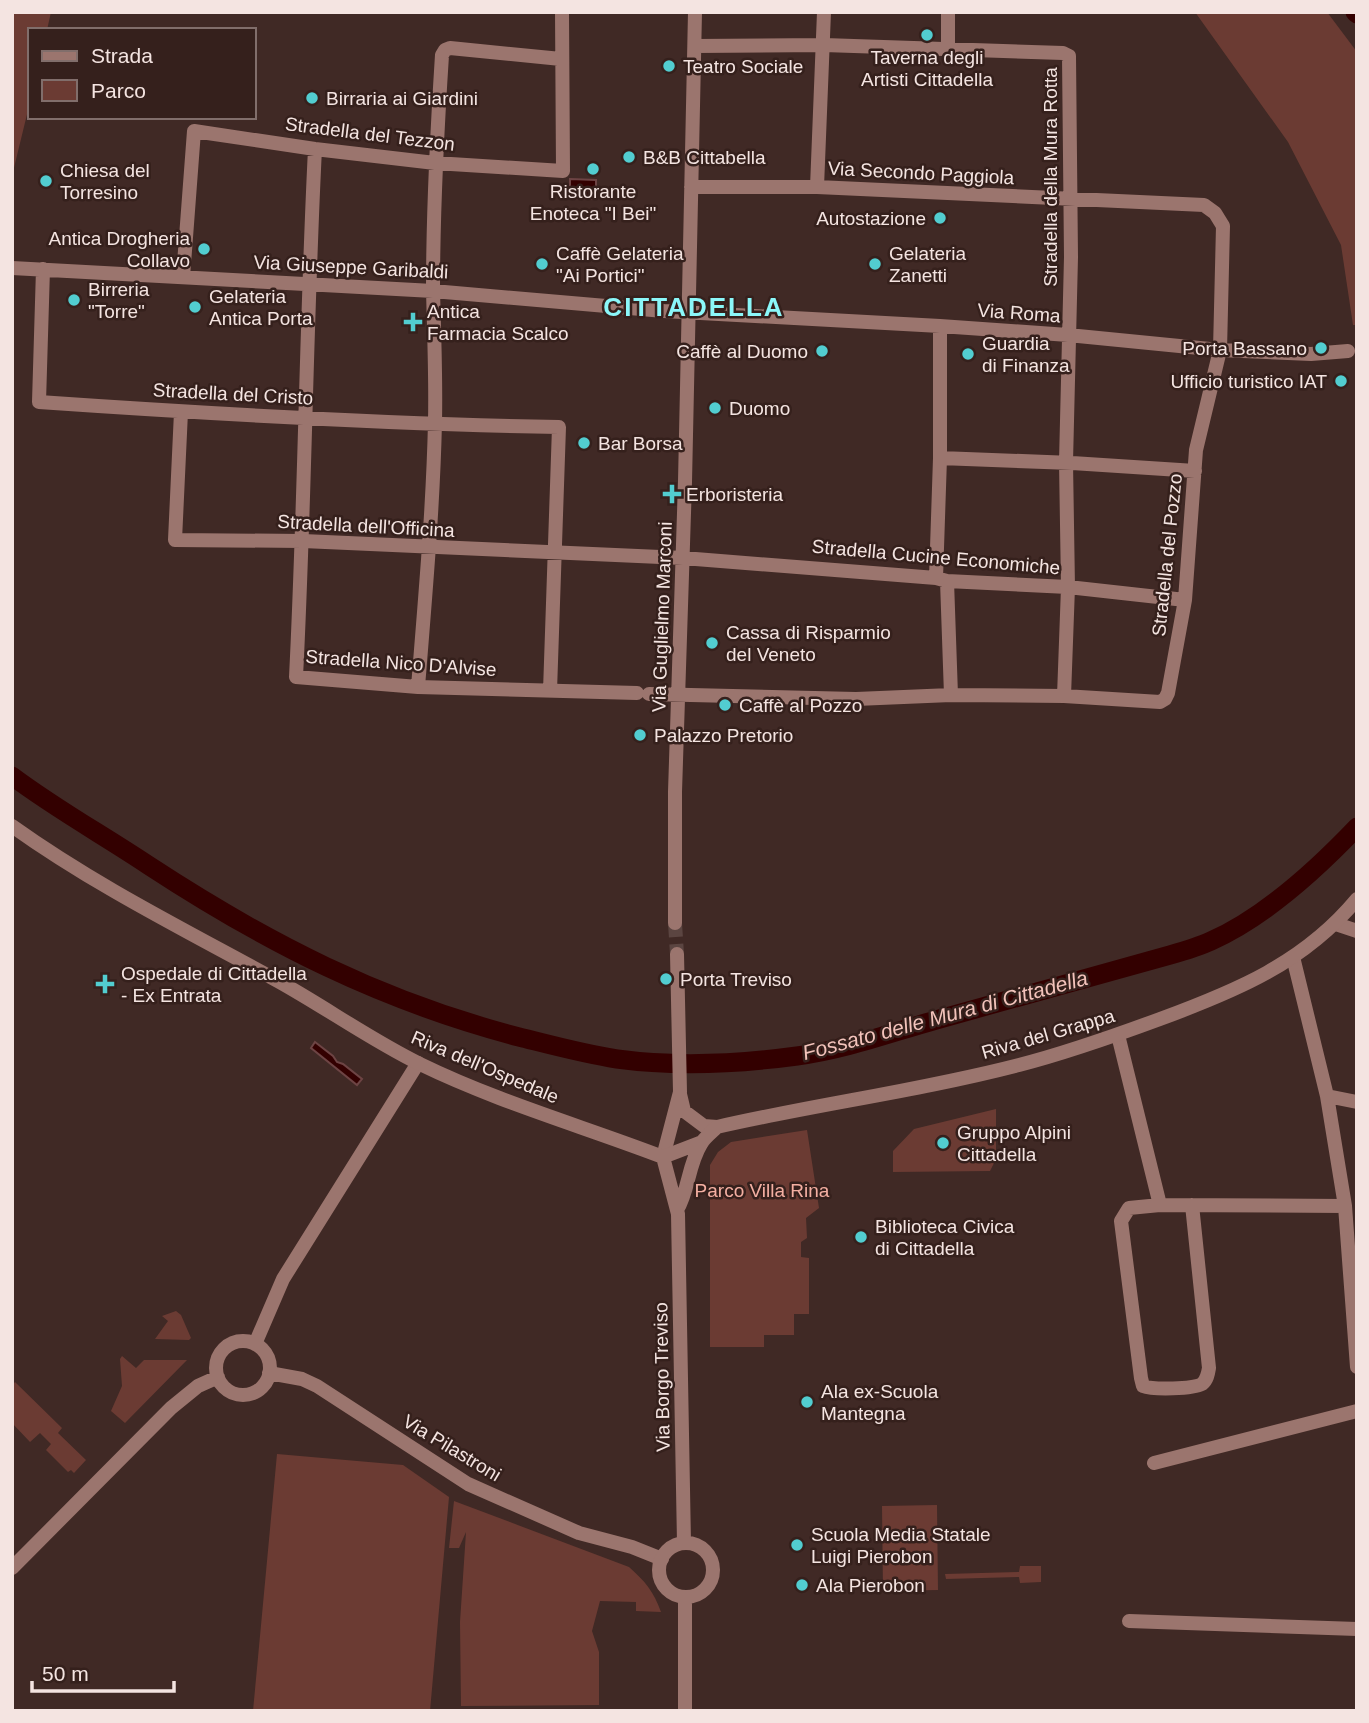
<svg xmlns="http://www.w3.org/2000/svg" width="1369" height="1723" font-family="Arial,sans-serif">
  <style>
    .green { fill: #6b3b33 }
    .water { fill: #300; stroke: #6d4444; stroke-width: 2 }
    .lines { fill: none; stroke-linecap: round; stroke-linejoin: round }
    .canal { stroke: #300; stroke-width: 19 }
    .minor-tunnel { stroke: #5b4541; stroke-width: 14; stroke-dasharray: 14 7; stroke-linecap: butt }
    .minor { stroke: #9b756e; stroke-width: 14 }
    .tertiary { stroke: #9b756e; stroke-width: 14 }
    .poi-dot { fill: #52cdd0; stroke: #35201c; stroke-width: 2.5 }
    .labels { text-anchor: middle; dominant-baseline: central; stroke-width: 5; stroke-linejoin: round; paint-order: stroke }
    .poi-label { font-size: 19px; fill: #f4e4e1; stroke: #35201c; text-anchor: start }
    .street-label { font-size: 19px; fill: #f4e4e1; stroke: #35201c }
    .park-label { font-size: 19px; fill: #f4afa2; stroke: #35201c }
    .water-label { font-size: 21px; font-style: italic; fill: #f3c3bb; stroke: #35201c }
    .district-label { font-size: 26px; font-weight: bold; letter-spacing: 2px; fill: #8bf7f9; stroke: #35201c }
  </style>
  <rect width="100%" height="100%" fill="#402925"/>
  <path class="green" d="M12 12H51L47 30H30V102L12 176Z
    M1195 12H1327L1357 52V325H1353L1341 245 1288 142Z
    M996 1109V1159L990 1171 893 1172V1151L914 1129Z
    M807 1130 819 1208 806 1218 807 1238 801 1242V1257L809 1258V1314H794V1335H764V1347H710V1165L718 1152 731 1142Z
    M176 1311 181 1315 191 1338 189 1340 155 1339 168 1321 162 1316Z
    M122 1356 136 1368 144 1360H187L125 1423 111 1411 122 1386 120 1359Z
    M15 1382 62 1428 58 1433 86 1460 74 1473 71 1470 68 1472 46 1450 51 1444 40 1433 30 1442 12 1423V1386Z
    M277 1454 403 1465 449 1497 430 1711H253Z
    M454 1501 629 1567C645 1581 654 1592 661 1612L636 1611V1602L600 1601 592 1631 599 1652V1705L461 1706 460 1622 466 1532 459 1548H449Z
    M937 1505 938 1590 883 1591 882 1506Z
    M1020 1566H1041V1582L1020 1583 1019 1577 946 1579 945 1574 1019 1572Z"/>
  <path class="water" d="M570 179 596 180V199L570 198Z
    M315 1042 333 1056 337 1062 343 1064 362 1079 357 1085 311 1048Z"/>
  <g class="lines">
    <path class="canal" d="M1355 12 1357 14
      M12 776C56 809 103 835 148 865 267 943 381 1001 519 1037 551 1045 584 1054 617 1059 676 1067 738 1064 797 1056 844 1050 890 1033 936 1020 1014 999 1092 977 1170 955 1184 951 1198 947 1211 941 1265 917 1317 869 1357 827"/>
    <path class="minor-tunnel" d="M675 923 677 954"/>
    <path class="minor" d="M948 12V50
      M695 46 824 45 1063 53 1069 56 1071 257 1066 462 1068 587 1064 696
      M315 149C306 325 305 501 296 677L418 687 637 693
      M817 187 824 12
      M12 268 433 291 664 311 940 326 1068 335 1220 350 1311 354 1348 351
      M43 269 39 402C212 414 385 424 559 427L550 691
      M183 277 194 131 315 149 435 163 563 171 562 12
      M181 412 175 540 303 541 683 558 936 578 947 581 1068 587 1185 600
      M940 458 1072 463 1195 471
      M936 578 940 458V326
      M947 581 951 695
      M418 687C425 599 433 510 435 422 436 377 434 333 433 289 433 211 437 133 442 55L445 50 450 48 561 59
      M649 694 856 699 951 695 1064 696 1160 702 1165 699 1168 693 1185 600 1196 450 1220 350 1223 226 1215 213 1204 205 817 187H691
      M675 923V792L685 482 695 12
      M1336 924 1357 931
      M1293 957 1327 1096 1345 1206 1357 1367
      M1118 1035 1160 1205 1345 1206
      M680 1094 684 1111 704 1126 717 1127
      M1327 1096 1357 1102
      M663 1157 680 1092 677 954
      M1160 1205 1129 1208 1121 1221 1141 1378 1143 1386C1153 1390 1193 1389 1202 1384 1207 1380 1208 1374 1209 1368L1192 1205
      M216 1368a27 27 0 1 1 54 0a27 27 0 1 1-54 0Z
      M255 1344 283 1279 418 1063
      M269 1373 302 1379 317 1386 468 1484 579 1533 632 1547 662 1559
      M1154 1463 1357 1411
      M12 1568 171 1408 198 1386 218 1377
      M1129 1621 1357 1629"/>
    <path class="tertiary" d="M12 826C96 886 187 931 278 981 325 1007 371 1040 420 1064 498 1102 582 1126 663 1157L702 1142
      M663 1157 678 1214 684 1543
      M677 1210C689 1190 688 1165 701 1144 704 1138 711 1133 717 1127 817 1104 919 1091 1019 1065 1066 1053 1114 1036 1160 1019 1236 991 1304 963 1357 899
      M659 1570a27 27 0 1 1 54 0a27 27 0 1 1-54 0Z
      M685 1598V1711"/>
  </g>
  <g class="poi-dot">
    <circle cx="927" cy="35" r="7"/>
    <circle cx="669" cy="66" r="7"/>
    <circle cx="312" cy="98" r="7"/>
    <circle cx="629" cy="157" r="7"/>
    <circle cx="593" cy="169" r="7"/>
    <circle cx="46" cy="181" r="7"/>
    <circle cx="940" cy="218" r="7"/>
    <circle cx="204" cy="249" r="7"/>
    <circle cx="542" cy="264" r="7"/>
    <circle cx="875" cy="264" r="7"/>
    <circle cx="74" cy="300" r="7"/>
    <circle cx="195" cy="307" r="7"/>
    <path d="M409.5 311.5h7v7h7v7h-7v7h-7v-7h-7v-7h7z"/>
    <circle cx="1321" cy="348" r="7"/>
    <circle cx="822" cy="351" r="7"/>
    <circle cx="968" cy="354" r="7"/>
    <circle cx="1341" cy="381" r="7"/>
    <circle cx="715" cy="408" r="7"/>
    <circle cx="584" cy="443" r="7"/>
    <path d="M668.5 483.5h7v7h7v7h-7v7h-7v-7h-7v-7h7z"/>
    <circle cx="712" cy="643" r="7"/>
    <circle cx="725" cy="705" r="7"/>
    <circle cx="640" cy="735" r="7"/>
    <circle cx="666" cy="979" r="7"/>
    <path d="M101.5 973.5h7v7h7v7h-7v7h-7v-7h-7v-7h7z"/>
    <circle cx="943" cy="1143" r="7"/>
    <circle cx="861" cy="1237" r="7"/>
    <circle cx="807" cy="1402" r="7"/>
    <circle cx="797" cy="1545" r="7"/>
    <circle cx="802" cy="1585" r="7"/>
  </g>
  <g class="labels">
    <g class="poi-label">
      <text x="927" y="57" text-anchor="middle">Taverna degli<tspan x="927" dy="22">Artisti Cittadella</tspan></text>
      <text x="683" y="66">Teatro Sociale</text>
      <text x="326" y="98">Birraria ai Giardini</text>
      <text x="643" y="157">B&amp;B Cittabella</text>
      <text x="60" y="170">Chiesa del<tspan x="60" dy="22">Torresino</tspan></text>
      <text x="593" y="191" text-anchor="middle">Ristorante<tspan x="593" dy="22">Enoteca "I Bei"</tspan></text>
      <text x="926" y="218" text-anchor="end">Autostazione</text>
      <text x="190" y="238" text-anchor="end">Antica Drogheria<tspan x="190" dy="22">Collavo</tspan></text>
      <text x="556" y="253">Caffè Gelateria<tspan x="556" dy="22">"Ai Portici"</tspan></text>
      <text x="889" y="253">Gelateria<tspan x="889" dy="22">Zanetti</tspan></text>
      <text x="88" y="289">Birreria<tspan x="88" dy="22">"Torre"</tspan></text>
      <text x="209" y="296">Gelateria<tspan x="209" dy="22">Antica Porta</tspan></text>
      <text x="427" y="311">Antica<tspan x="427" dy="22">Farmacia Scalco</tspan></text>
      <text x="982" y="343">Guardia<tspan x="982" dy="22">di Finanza</tspan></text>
      <text x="1307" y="348" text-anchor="end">Porta Bassano</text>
      <text x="808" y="351" text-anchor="end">Caffè al Duomo</text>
      <text x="1327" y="381" text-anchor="end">Ufficio turistico IAT</text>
      <text x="729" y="408">Duomo</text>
      <text x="598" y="443">Bar Borsa</text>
      <text x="686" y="494">Erboristeria</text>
      <text x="726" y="632">Cassa di Risparmio<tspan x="726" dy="22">del Veneto</tspan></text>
      <text x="739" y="705">Caffè al Pozzo</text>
      <text x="654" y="735">Palazzo Pretorio</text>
      <text x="121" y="973">Ospedale di Cittadella<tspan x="121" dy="22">- Ex Entrata</tspan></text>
      <text x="680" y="979">Porta Treviso</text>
      <text x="957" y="1132">Gruppo Alpini<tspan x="957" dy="22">Cittadella</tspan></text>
      <text x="875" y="1226">Biblioteca Civica<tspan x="875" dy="22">di Cittadella</tspan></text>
      <text x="821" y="1391">Ala ex-Scuola<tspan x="821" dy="22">Mantegna</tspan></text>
      <text x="811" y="1534">Scuola Media Statale<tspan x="811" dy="22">Luigi Pierobon</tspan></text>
      <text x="816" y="1585">Ala Pierobon</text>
    </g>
    <g class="street-label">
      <text transform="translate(370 134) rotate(7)">Stradella del Tezzon</text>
      <text transform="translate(921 173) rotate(3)">Via Secondo Paggiola</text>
      <text transform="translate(1050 177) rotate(-90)">Stradella della Mura Rotta</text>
      <text transform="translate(351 267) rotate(3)">Via Giuseppe Garibaldi</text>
      <text transform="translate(1019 313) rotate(4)">Via Roma</text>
      <text transform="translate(233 394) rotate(3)">Stradella del Cristo</text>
      <text transform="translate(366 526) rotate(3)">Stradella dell'Officina</text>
      <text transform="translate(1167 555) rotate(-84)">Stradella del Pozzo</text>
      <text transform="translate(936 557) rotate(5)">Stradella Cucine Economiche</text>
      <text transform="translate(662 617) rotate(-88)">Via Guglielmo Marconi</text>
      <text transform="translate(401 663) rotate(4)">Stradella Nico D'Alvise</text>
      <text transform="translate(1048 1034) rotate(-16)">Riva del Grappa</text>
      <text transform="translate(485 1067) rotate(23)">Riva dell'Ospedale</text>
      <text transform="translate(662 1377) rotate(-91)">Via Borgo Treviso</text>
      <text transform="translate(452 1448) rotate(31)">Via Pilastroni</text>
    </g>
    <g class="park-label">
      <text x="762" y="1190">Parco Villa Rina</text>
    </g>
    <g class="water-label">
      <text transform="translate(945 1015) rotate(-15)">Fossato delle Mura di Cittadella</text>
    </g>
    <g class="district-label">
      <text x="694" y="307">CITTADELLA</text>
    </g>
  </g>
  <rect width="1369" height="1723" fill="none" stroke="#f4e4e1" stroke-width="28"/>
  <rect x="28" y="28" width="228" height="91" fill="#35201c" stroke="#816e6b" stroke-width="2"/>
  <rect x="42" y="51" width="35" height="10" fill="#9b756e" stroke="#816e6b" stroke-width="2"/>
  <text x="91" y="63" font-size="21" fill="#f4e4e1">Strada</text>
  <rect x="42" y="80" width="35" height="21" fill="#6b3b33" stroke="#816e6b" stroke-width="2"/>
  <text x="91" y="98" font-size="21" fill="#f4e4e1">Parco</text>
  <path d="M32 1681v10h142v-10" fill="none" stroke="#f4e4e1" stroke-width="3.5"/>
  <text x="42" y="1681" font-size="21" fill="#f4e4e1" stroke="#35201c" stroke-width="5" paint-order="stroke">50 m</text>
</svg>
